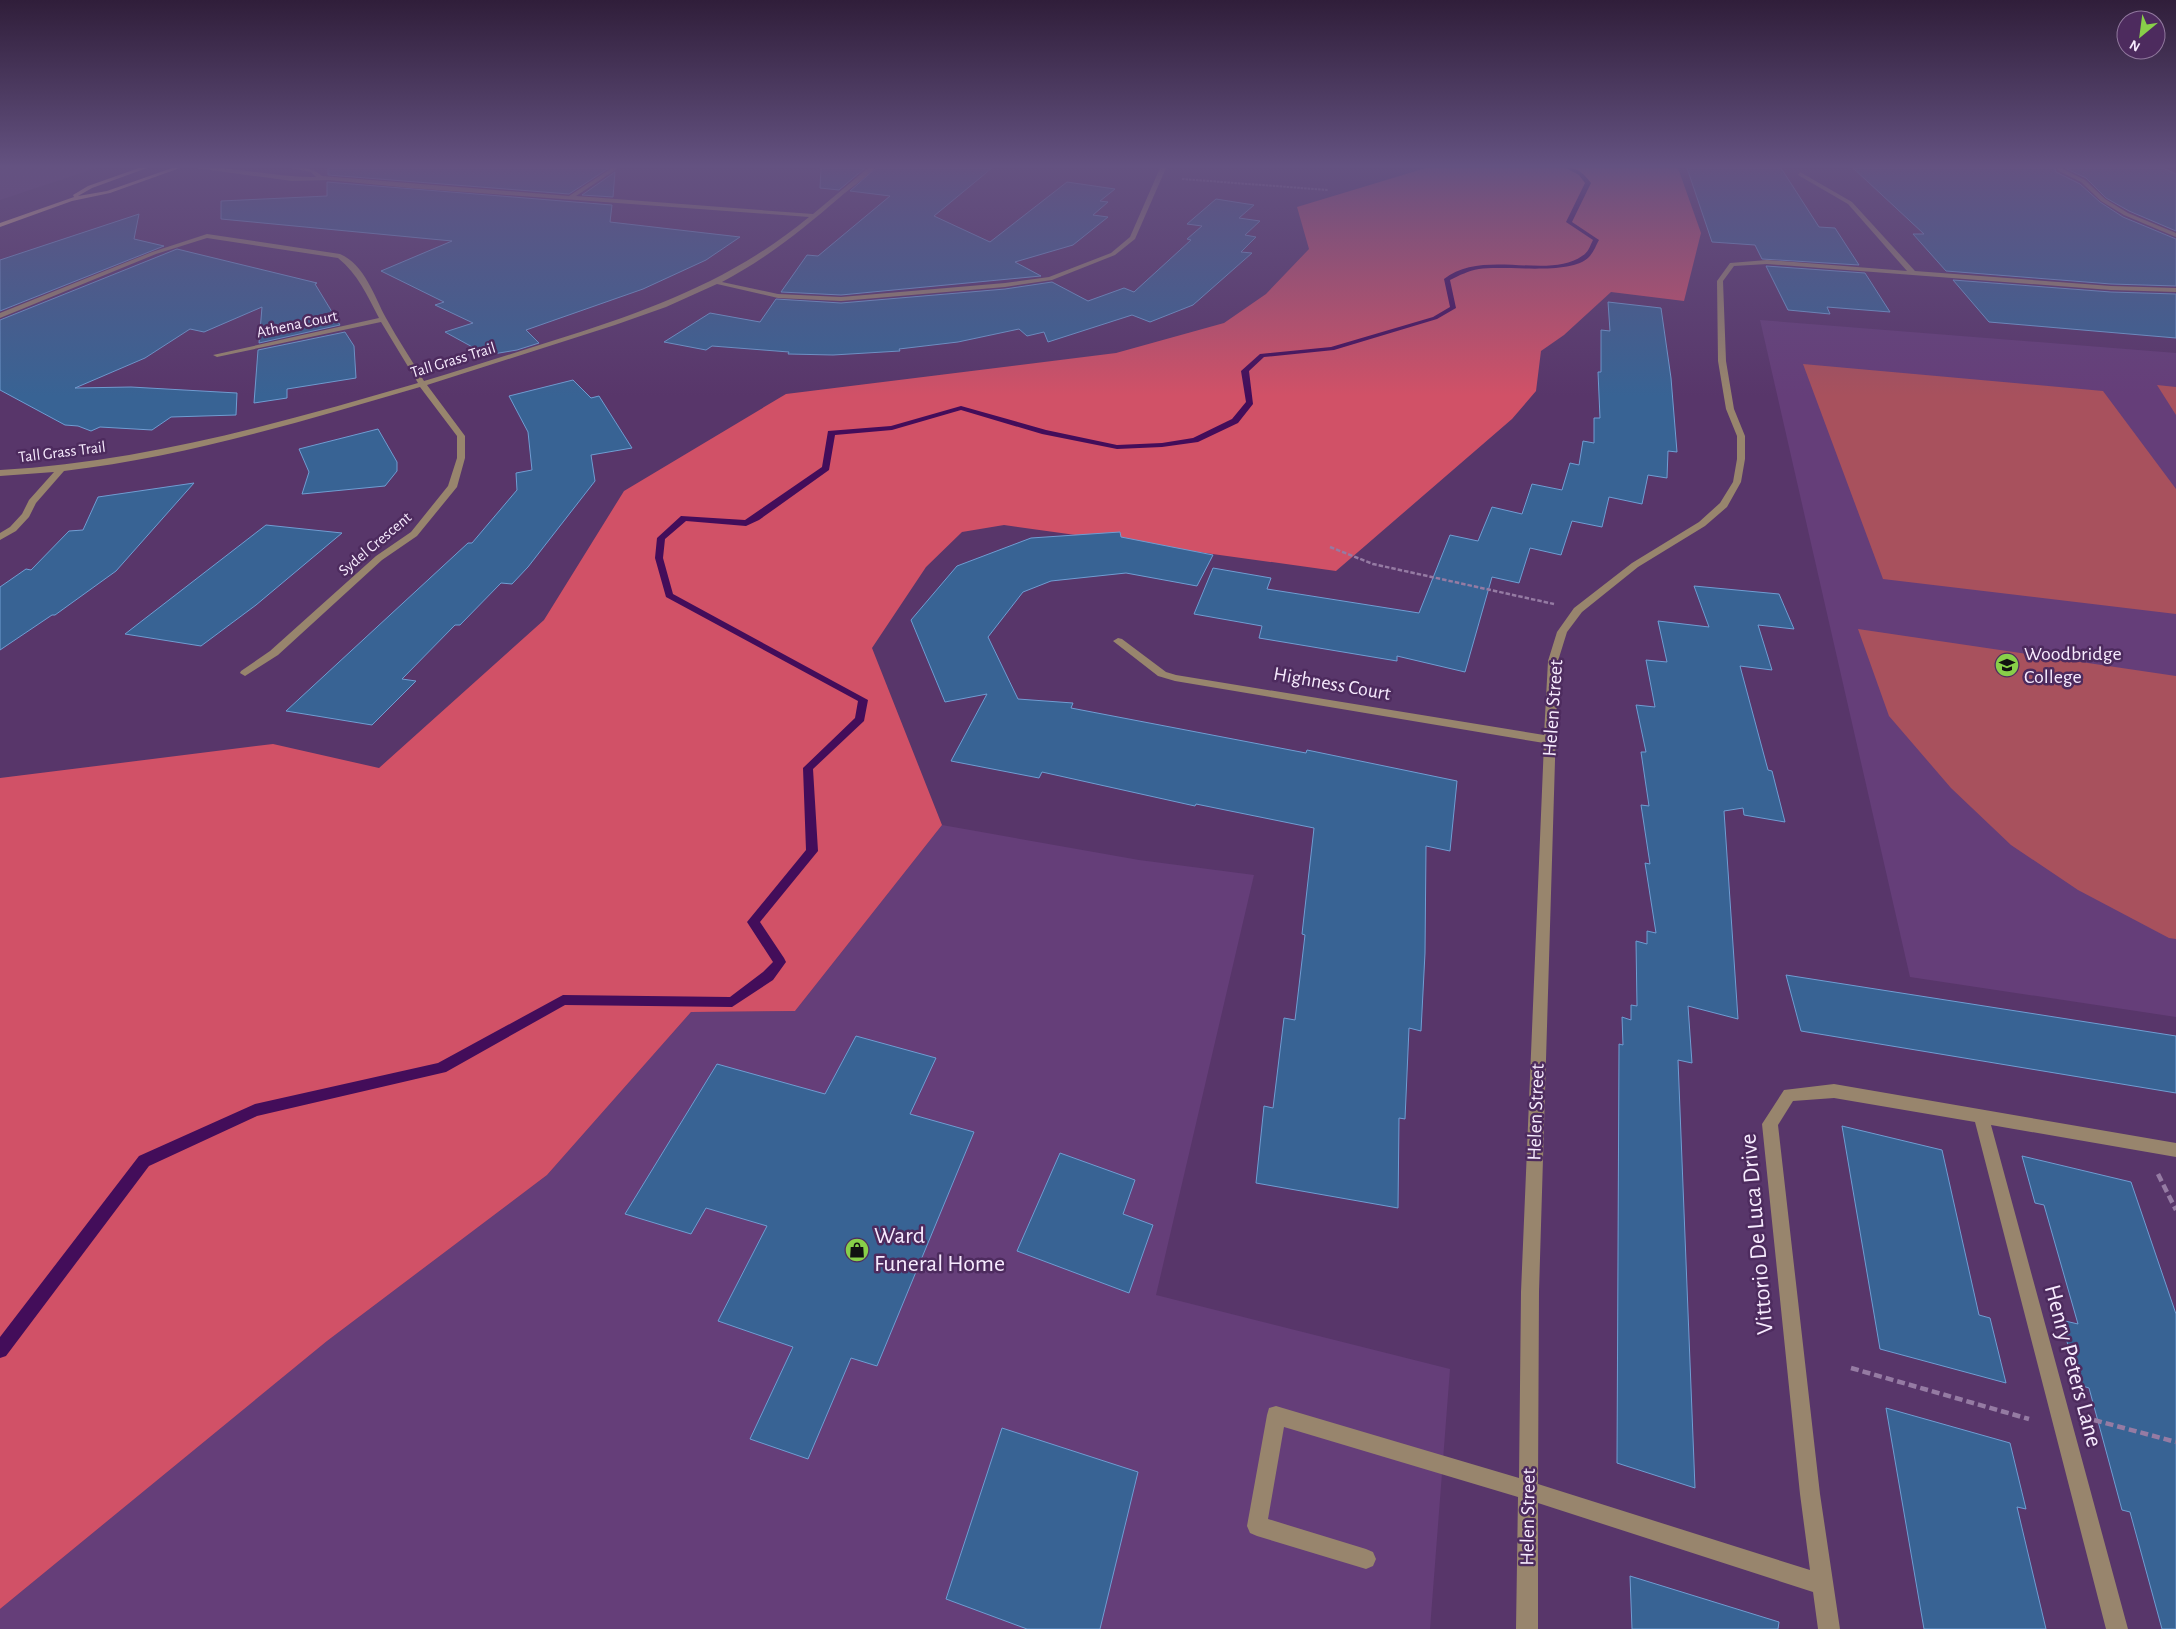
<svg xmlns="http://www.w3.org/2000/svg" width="2176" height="1629" font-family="'Alegreya Sans',sans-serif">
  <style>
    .built { fill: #653e79 }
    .green { fill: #a8515d }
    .forest { fill: #d15167 }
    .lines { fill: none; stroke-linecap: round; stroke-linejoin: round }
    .stream { fill: #430d5a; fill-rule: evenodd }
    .building { fill: #386394; stroke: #6f9dd2 }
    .path-far2 { stroke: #957ba3; stroke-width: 2; stroke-dasharray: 2.5 1; stroke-linecap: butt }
    .path-far1 { stroke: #957ba3; stroke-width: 2.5; stroke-dasharray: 4.5 2; stroke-linecap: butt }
    .path { stroke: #957ba3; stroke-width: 4.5; stroke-dasharray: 8 4; stroke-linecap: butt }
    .minor { fill: #98856d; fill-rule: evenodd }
    .major { fill: #e8c18f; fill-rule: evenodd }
    .labels { text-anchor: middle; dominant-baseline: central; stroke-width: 5; stroke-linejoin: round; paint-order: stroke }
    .far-street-label { font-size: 16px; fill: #f7ebfe; stroke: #4d2b5e }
    .poi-label { font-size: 20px; fill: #f7ebfe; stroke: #4d2b5e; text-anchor: start }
    .street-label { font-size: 20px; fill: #f7ebfe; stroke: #4d2b5e }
    .near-street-label { font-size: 24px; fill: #f7ebfe; stroke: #4d2b5e }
    .near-poi-label { font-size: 24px; fill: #f7ebfe; stroke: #4d2b5e; text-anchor: start }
  </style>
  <rect width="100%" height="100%" fill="#58366a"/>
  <path class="built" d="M0 168H96L0 200Z
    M1760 320 2176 353V1017L1910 977Z
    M942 825 1139 860 1254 875 1156 1295 1450 1369 1430 1629H0V1609L327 1341 547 1175 691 1012 795 1011Z"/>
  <path class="green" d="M1803 364 2103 391 2176 489V614L1883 579Z
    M2157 385 2176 387V415Z
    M1858 629 2176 676V939L2169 938 2078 890 2011 845 1951 788 1889 716Z"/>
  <path class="forest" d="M1426 168H1678L1701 233 1684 301 1611 292 1564 335 1541 351 1536 391 1512 419 1336 571 1004 525 962 532 926 567 872 648 942 825 795 1011 691 1012 547 1175 327 1341 0 1609V778L273 744 379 768 544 620 624 491 786 394 1116 353 1224 323 1266 294 1309 249 1297 207Z"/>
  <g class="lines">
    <path class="stream" d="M1566 168C1578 167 1584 174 1591 183L1572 222 1599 240C1596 245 1594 252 1589 257 1571 276 1506 265 1479 269 1468 271 1460 275 1450 280L1456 308 1437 319 1334 350 1264 357 1249 371 1253 404 1238 423 1198 442 1162 447 1117 449 1042 434 961 410 892 430 835 435 829 470 759 520 746 526 686 521 665 539 663 558 673 594 868 700 864 721 813 769 818 851 760 922 784 958 786 962 773 980 732 1007 565 1005 446 1072 257 1116 149 1166 6 1356 0 1358V1337L139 1156 255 1104 438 1063 563 995 730 997 763 972 773 962 747 922 806 850 803 768 855 718 858 701 666 597 655 558 657 538 681 516 745 520 822 467 828 431 891 426 961 406 1046 430 1117 445 1162 443 1193 438 1232 419 1246 402 1241 371 1260 354 1331 347 1433 317 1450 307 1444 279C1482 248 1549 280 1582 256 1588 253 1590 246 1593 240L1566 222 1585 183 1579 175Z"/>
  </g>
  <path class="building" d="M328 168H609L569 194 328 175Z
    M821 168H865L839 190 820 188Z
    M876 168H992L934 216 990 242 1067 182 1115 189 1100 201 1108 202 1093 215 1108 217 1073 245 1015 262 1041 276 841 295 781 292 807 255 818 256 890 196 850 191Z
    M1687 168H1781L1819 227 1835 228 1859 265 1762 259 1755 245 1712 242Z
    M1853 168H2055L2056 172 2080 184 2100 202 2123 217 2176 239V286L2111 284 1946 271 1913 234H1924Z
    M2065 168H2163L2176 174V231L2129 211 2106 198 2086 178Z
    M615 172 613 197 582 195Z
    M327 182 612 205 610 222 740 237 706 260 643 289 526 330 539 343 517 350 487 355 445 332 473 323 435 305 444 302 381 271 452 241 221 219V201L327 196Z
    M1216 199 1254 205 1239 218 1260 221 1245 235 1256 237 1241 252 1252 253 1193 305 1150 322 1132 315 1048 342 1044 332 1027 336 1019 329 958 342 899 349 900 351 833 355 788 354 789 352 712 346 706 350 664 342 710 313 760 322 776 299 841 303 1005 289 1052 282 1088 301 1124 288 1134 292 1191 240 1187 239 1202 226 1187 224Z
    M139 214 134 239 164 246 0 311V260Z
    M177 249 317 283 315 284 340 325 259 343 262 307 204 332 190 329 145 358 75 388 131 387 237 393 236 415 171 417 152 430 100 427 91 431 78 426 65 425 0 390V320Z
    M1766 266 1865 273 1890 312 1827 307 1830 314 1788 310Z
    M1953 280 2111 292 2176 294V338L1989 322Z
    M1608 302 1661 308 1671 378 1677 452 1668 451 1667 478 1648 475 1642 504 1609 497 1602 527 1572 521 1561 555 1530 548 1519 583 1492 577 1465 672 1397 656V661L1259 638 1262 626 1194 614 1213 568 1271 578 1267 589 1419 613 1450 535 1478 541 1492 507 1522 514 1532 484 1562 490 1570 463 1579 465 1583 441 1594 443V418H1600L1598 372H1601V330L1610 331Z
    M345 332 354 346 356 378 287 389V398L254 403 258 350Z
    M573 380 591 398 599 396 632 448 591 455 595 481 528 567 512 584 501 583 460 625H455L402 679 416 681 372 725 286 711 468 543H472L517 490 516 473 532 470 528 432 509 396Z
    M378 429 397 462V471L385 486 302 494 309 472 299 449Z
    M194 483 116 571 55 615H52L0 650V587L26 569 31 570 69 531 83 530 98 497Z
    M266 525 342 533 256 605 201 646 125 634Z
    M1120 532 1121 537 1213 555 1197 586 1126 573 1051 581 1023 592 988 637 1018 699 1073 703 1071 708 1306 753 1307 750 1457 781 1450 851 1426 846 1425 953 1421 1031 1409 1028 1405 1119 1399 1118 1398 1208 1256 1183 1264 1106 1273 1108 1284 1018 1295 1020 1305 935 1302 934 1314 828 1196 804 1195 806 1042 772 1039 778 951 761 987 694 945 702 911 620 957 566 1031 538Z
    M1694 586 1779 594 1794 629 1758 625 1772 670 1740 666 1768 770 1772 771 1785 822 1744 815 1743 808 1724 811 1738 1019 1688 1006 1692 1063 1678 1060 1695 1488 1617 1463 1619 1044 1623 1045 1622 1017 1631 1020V1005L1637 1006 1636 941 1647 944V931L1656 933 1645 863 1650 864 1641 805 1649 806 1641 752H1646L1636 705 1655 707 1646 660 1667 662 1658 621 1709 627Z
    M1786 975 2176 1036V1093L1801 1031Z
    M856 1036 936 1058 910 1114 974 1132 877 1366 851 1358 808 1459 750 1439 793 1347 718 1321 767 1226 706 1208 691 1234 625 1214 717 1064 825 1094Z
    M1842 1126 1942 1150 1979 1315 1990 1318 2006 1383 1880 1349Z
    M1060 1153 1135 1180 1123 1214 1153 1225 1129 1293 1017 1251Z
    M2022 1156 2131 1182 2176 1314V1629H2162L2130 1512 2122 1510 2089 1388 2079 1385 2061 1320 2078 1324 2044 1205 2035 1203Z
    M1886 1408 2010 1443 2026 1509 2017 1507 2046 1629H1924Z
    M1002 1428 1138 1472 1100 1629H1027L946 1599Z
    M1630 1576 1779 1622 1778 1629H1632Z"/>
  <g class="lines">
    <path class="path-far2" d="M1182 179 1328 190"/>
    <path class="path-far1" d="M1330 547 1373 564 1554 604"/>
    <path class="path" d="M2158 1174 2176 1210
      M1851 1368 2029 1419
      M2094 1420 2176 1442"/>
    <path class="minor" d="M196 168C236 166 276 178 316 177L311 172 291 168C304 167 313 168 322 176L569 196 612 168H618L576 196 813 214 868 168H874C865 179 850 188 839 198 803 229 766 259 722 282L778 294 841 297 1005 283 1049 277 1111 253 1130 237 1160 168H1166L1135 239 1115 255 1052 280 1005 287 841 301 778 298 717 284 666 307 615 325 427 385 465 436V458L457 487 417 536 382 560 278 655 245 676 240 673 241 671 270 651 376 556 411 532 448 486 457 458V436L420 387C303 421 185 457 64 471L36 503 29 517 16 531 0 540V533L10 527 22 514 29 500 54 472 0 476V470C143 462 280 423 418 383L381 322 217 357 213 355 379 318C367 295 358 274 338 258L207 238 156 254 0 318V313L152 252 207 234 340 254C365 265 374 296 386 318 398 340 412 360 424 381 468 368 511 354 555 340 648 311 733 280 809 217L410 188 329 180 292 181Z
      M2057 168H2061L2085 180 2105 199 2128 213 2176 233V237L2124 215 2101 201 2081 182 2057 170Z
      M1800 172 1852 202 1915 271 2111 286 2176 288V292L2111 290 1767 264 1734 266 1723 281 1726 361 1734 409 1745 436V459L1741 482 1727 507 1705 526 1638 567 1582 612 1567 632 1558 661 1539 1292 1538 1484 1810 1570 1800 1494 1762 1124 1784 1090 1834 1084 2176 1143V1157L1991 1125 2128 1629H2106L1975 1122 1834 1098 1793 1101 1778 1125 1820 1494 1840 1629H1818L1813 1592 1538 1503V1629H1516L1518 1497 1284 1427 1268 1519 1366 1549 1373 1552 1376 1559 1373 1566 1366 1569 1257 1536 1250 1533 1247 1526 1267 1415 1269 1408 1276 1406 1519 1478 1521 1292 1544 743 1175 681 1158 676 1113 641 1118 638 1122 639 1166 672 1176 675 1544 735 1548 661 1557 632 1574 608 1632 563 1699 522 1720 503 1733 482 1737 459V436L1726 409 1718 361 1717 281 1730 263 1767 260 1907 271 1848 204 1798 175Z"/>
    <path class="major" d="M139 168H147L92 188 78 196 107 191 172 168H180L110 193 72 201 0 227V223L74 197 73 195 88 186Z"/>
  </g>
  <linearGradient id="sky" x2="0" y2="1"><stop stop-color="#301e3a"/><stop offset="0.42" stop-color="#645281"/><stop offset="1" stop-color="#645281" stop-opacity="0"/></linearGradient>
  <rect width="2176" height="396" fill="url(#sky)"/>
  <defs>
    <g id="school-disc" transform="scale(1.25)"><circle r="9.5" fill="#88cf49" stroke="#4d2b5e"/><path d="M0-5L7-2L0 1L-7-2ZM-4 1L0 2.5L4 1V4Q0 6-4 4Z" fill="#111"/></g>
    <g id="shop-disc" transform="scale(1.25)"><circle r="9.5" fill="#88cf49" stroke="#4d2b5e"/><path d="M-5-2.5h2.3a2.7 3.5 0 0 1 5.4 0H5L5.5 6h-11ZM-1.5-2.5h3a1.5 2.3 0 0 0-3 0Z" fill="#111"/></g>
  </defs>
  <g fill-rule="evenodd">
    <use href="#school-disc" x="2007" y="665"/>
    <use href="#shop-disc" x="857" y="1250"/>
  </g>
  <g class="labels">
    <g class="far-street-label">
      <text transform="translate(297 324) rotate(-12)">Athena Court</text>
      <text transform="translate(453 360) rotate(-17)">Tall Grass Trail</text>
      <text transform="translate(62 452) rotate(-7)">Tall Grass Trail</text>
      <text transform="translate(375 544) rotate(-40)">Sydel Crescent</text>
    </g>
    <g class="poi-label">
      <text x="2024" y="654">Woodbridge<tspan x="2024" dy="23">College</tspan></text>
    </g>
    <g class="street-label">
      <text transform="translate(1332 684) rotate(10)">Highness Court</text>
      <text transform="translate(1553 708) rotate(-86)">Helen Street</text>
      <text transform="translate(1536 1112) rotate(-88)">Helen Street</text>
      <text transform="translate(1528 1517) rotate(-89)">Helen Street</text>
    </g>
    <g class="near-street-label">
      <text transform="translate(1757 1234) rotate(-95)">Vittorio De Luca Drive</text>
      <text transform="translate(2073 1366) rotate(75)">Henry Peters Lane</text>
    </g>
    <g class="near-poi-label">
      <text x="874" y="1236">Ward<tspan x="874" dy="28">Funeral Home</tspan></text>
    </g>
  </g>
  <g transform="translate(2141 35) rotate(209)"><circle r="24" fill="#4d2b5e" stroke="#91789e"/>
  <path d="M0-4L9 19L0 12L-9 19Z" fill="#88cf49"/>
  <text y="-8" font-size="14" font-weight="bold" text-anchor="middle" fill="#f7ebfe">N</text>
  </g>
</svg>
